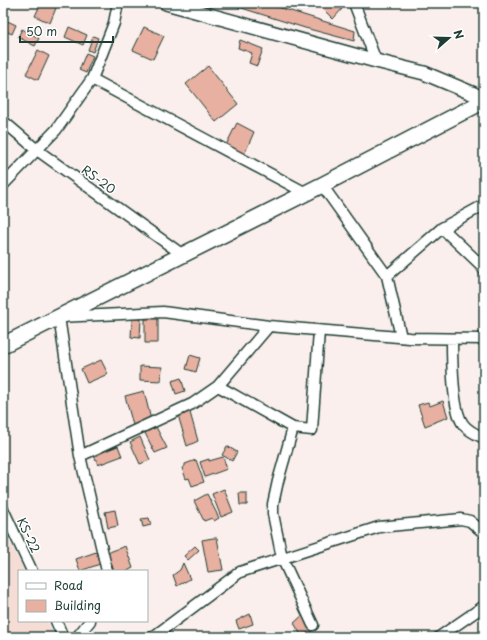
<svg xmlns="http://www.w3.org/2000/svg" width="487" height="640" font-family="'Playpen Sans',sans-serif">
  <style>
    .built { fill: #f5dcd5 }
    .building { fill: #e8b0a0; stroke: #1f3d34 }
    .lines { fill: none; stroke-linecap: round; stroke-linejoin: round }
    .minor-casing { stroke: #1f3d34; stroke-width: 13 }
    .tertiary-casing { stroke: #1f3d34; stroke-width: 16 }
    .secondary-casing { stroke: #1f3d34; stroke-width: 18 }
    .minor { stroke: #fff; stroke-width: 10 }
    .tertiary { stroke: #fff; stroke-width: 13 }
    .secondary { stroke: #fff; stroke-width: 15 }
    .labels { text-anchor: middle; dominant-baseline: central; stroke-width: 3; stroke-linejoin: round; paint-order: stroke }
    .street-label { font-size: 12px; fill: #1f3d34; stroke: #fff }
  </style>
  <rect width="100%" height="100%" fill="#faefec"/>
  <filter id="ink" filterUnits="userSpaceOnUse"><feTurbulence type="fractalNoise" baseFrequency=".025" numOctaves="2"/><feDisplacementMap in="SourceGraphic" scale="8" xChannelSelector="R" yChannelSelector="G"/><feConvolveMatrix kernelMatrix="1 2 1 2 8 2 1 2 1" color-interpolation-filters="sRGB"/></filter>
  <g filter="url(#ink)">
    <path class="built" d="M3 528 24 571H19V621H47L55 637H3Z"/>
    <path class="building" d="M41 3H58L50 23 35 16Z
      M233 3H265L355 31 354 41 305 28 232 5Z
      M327 3H336L342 9 333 19 322 8Z
      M3 19 16 25 12 34 3 30Z
      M69 27 87 35 83 45 65 37Z
      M144 27 164 36 153 59 133 50Z
      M22 29 39 38 35 46 18 37Z
      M93 36 98 38 93 52 88 50Z
      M240 40 263 49 257 66 249 63 252 53 238 48Z
      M38 50 49 56 38 80 26 74Z
      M86 53 93 56 86 73 79 70Z
      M208 66 238 104 216 122 186 84Z
      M237 123 254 132 244 155 226 145Z
      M132 319H141L140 338 131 337Z
      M145 319H158V343H145Z
      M190 355 200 358 196 372 186 369Z
      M101 360 108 374 87 383 81 369Z
      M140 366 162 367 161 381 140 380Z
      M181 378 185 391 176 394 172 381Z
      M144 391 151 420 133 425 125 396Z
      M443 401 448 417 425 426 418 405 428 402 430 406Z
      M189 409 198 441 187 446 178 415Z
      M156 427 167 448 155 453 145 433Z
      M140 437 150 460 140 464 130 442Z
      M118 446 122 456 98 465 94 455Z
      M227 446 237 452 232 461 222 455Z
      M223 457 227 469 205 477 200 462 209 459V461Z
      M196 460 204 482 192 486 189 478 186 479 182 468 185 466V464Z
      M224 489 233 512 221 517 212 494Z
      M239 493H247V505H240Z
      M207 494 219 518 214 521 212 518 204 521 194 501Z
      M115 510 118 526 108 528 105 512Z
      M149 518 151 525 143 527 141 519Z
      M213 538H217L223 570 208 572 202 540Z
      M125 546 133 568 129 570V571H114L107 553Z
      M195 546 199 550 188 560 184 556Z
      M96 552 100 564 80 571 76 559Z
      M183 563 190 579 177 586 173 575 180 570Z
      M305 613 313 631 301 635 294 623Z
      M250 614 253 624 239 629 236 621Z"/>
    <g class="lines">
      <g class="minor-casing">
        <path id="minor" d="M354 3 376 61
          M92 79 306 193
          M3 121 37 150 183 255
          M3 185 56 130 92 79 114 23 118 3
          M322 185 387 276
          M442 228 480 264 484 270
          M401 337 387 276 442 228 484 205
          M452 339C452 359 452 409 463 424 468 431 477 435 484 438
          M218 386 293 428 312 430 319 331
          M293 428 278 481 273 504V514L282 558 313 625
          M80 456 192 404 218 386 269 326
          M3 509 32 571
          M107 571 80 456 59 317 163 312 269 326 410 338 484 339
          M56 621 63 637
          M77 637 90 621
          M153 637 240 572 379 527 461 519 470 521 484 533
          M439 637 484 606"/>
      </g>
      <g class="tertiary-casing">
        <path id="tertiary" d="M166 3 376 61 424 73 474 94 484 100"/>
      </g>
      <g class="secondary-casing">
        <path id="secondary" d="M3 345 322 185 484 101"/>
      </g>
      <use href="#minor" class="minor"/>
      <use href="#tertiary" class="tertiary"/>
      <use href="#secondary" class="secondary"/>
    </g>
  </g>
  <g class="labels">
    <g class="street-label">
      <text transform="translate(99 179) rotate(36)">RS-20</text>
      <text transform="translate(29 535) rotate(65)">KS-22</text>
    </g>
  </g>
  <rect width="487" height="640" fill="none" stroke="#fff" stroke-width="16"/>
  <rect x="8" y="8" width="471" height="624" fill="none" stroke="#1f3d34" stroke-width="1.5" filter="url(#ink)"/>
  <rect x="18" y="570" width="130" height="52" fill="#ffffff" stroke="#a5b1ae"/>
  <rect x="26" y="583" width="20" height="6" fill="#ffffff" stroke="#a5b1ae"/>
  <text x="54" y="590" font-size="12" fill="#1f3d34">Road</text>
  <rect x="26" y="600" width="20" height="12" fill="#e8b0a0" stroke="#a5b1ae"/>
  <text x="54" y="610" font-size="12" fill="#1f3d34">Building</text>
  <g transform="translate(449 38) rotate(70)" stroke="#ffffff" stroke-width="3" paint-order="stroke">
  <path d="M0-3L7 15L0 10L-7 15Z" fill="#1f3d34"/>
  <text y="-6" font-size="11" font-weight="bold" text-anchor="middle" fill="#1f3d34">N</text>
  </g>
  <path d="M20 36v6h93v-6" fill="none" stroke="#1f3d34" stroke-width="2"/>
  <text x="26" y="36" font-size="12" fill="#1f3d34" stroke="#ffffff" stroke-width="3" paint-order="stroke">50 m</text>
</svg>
